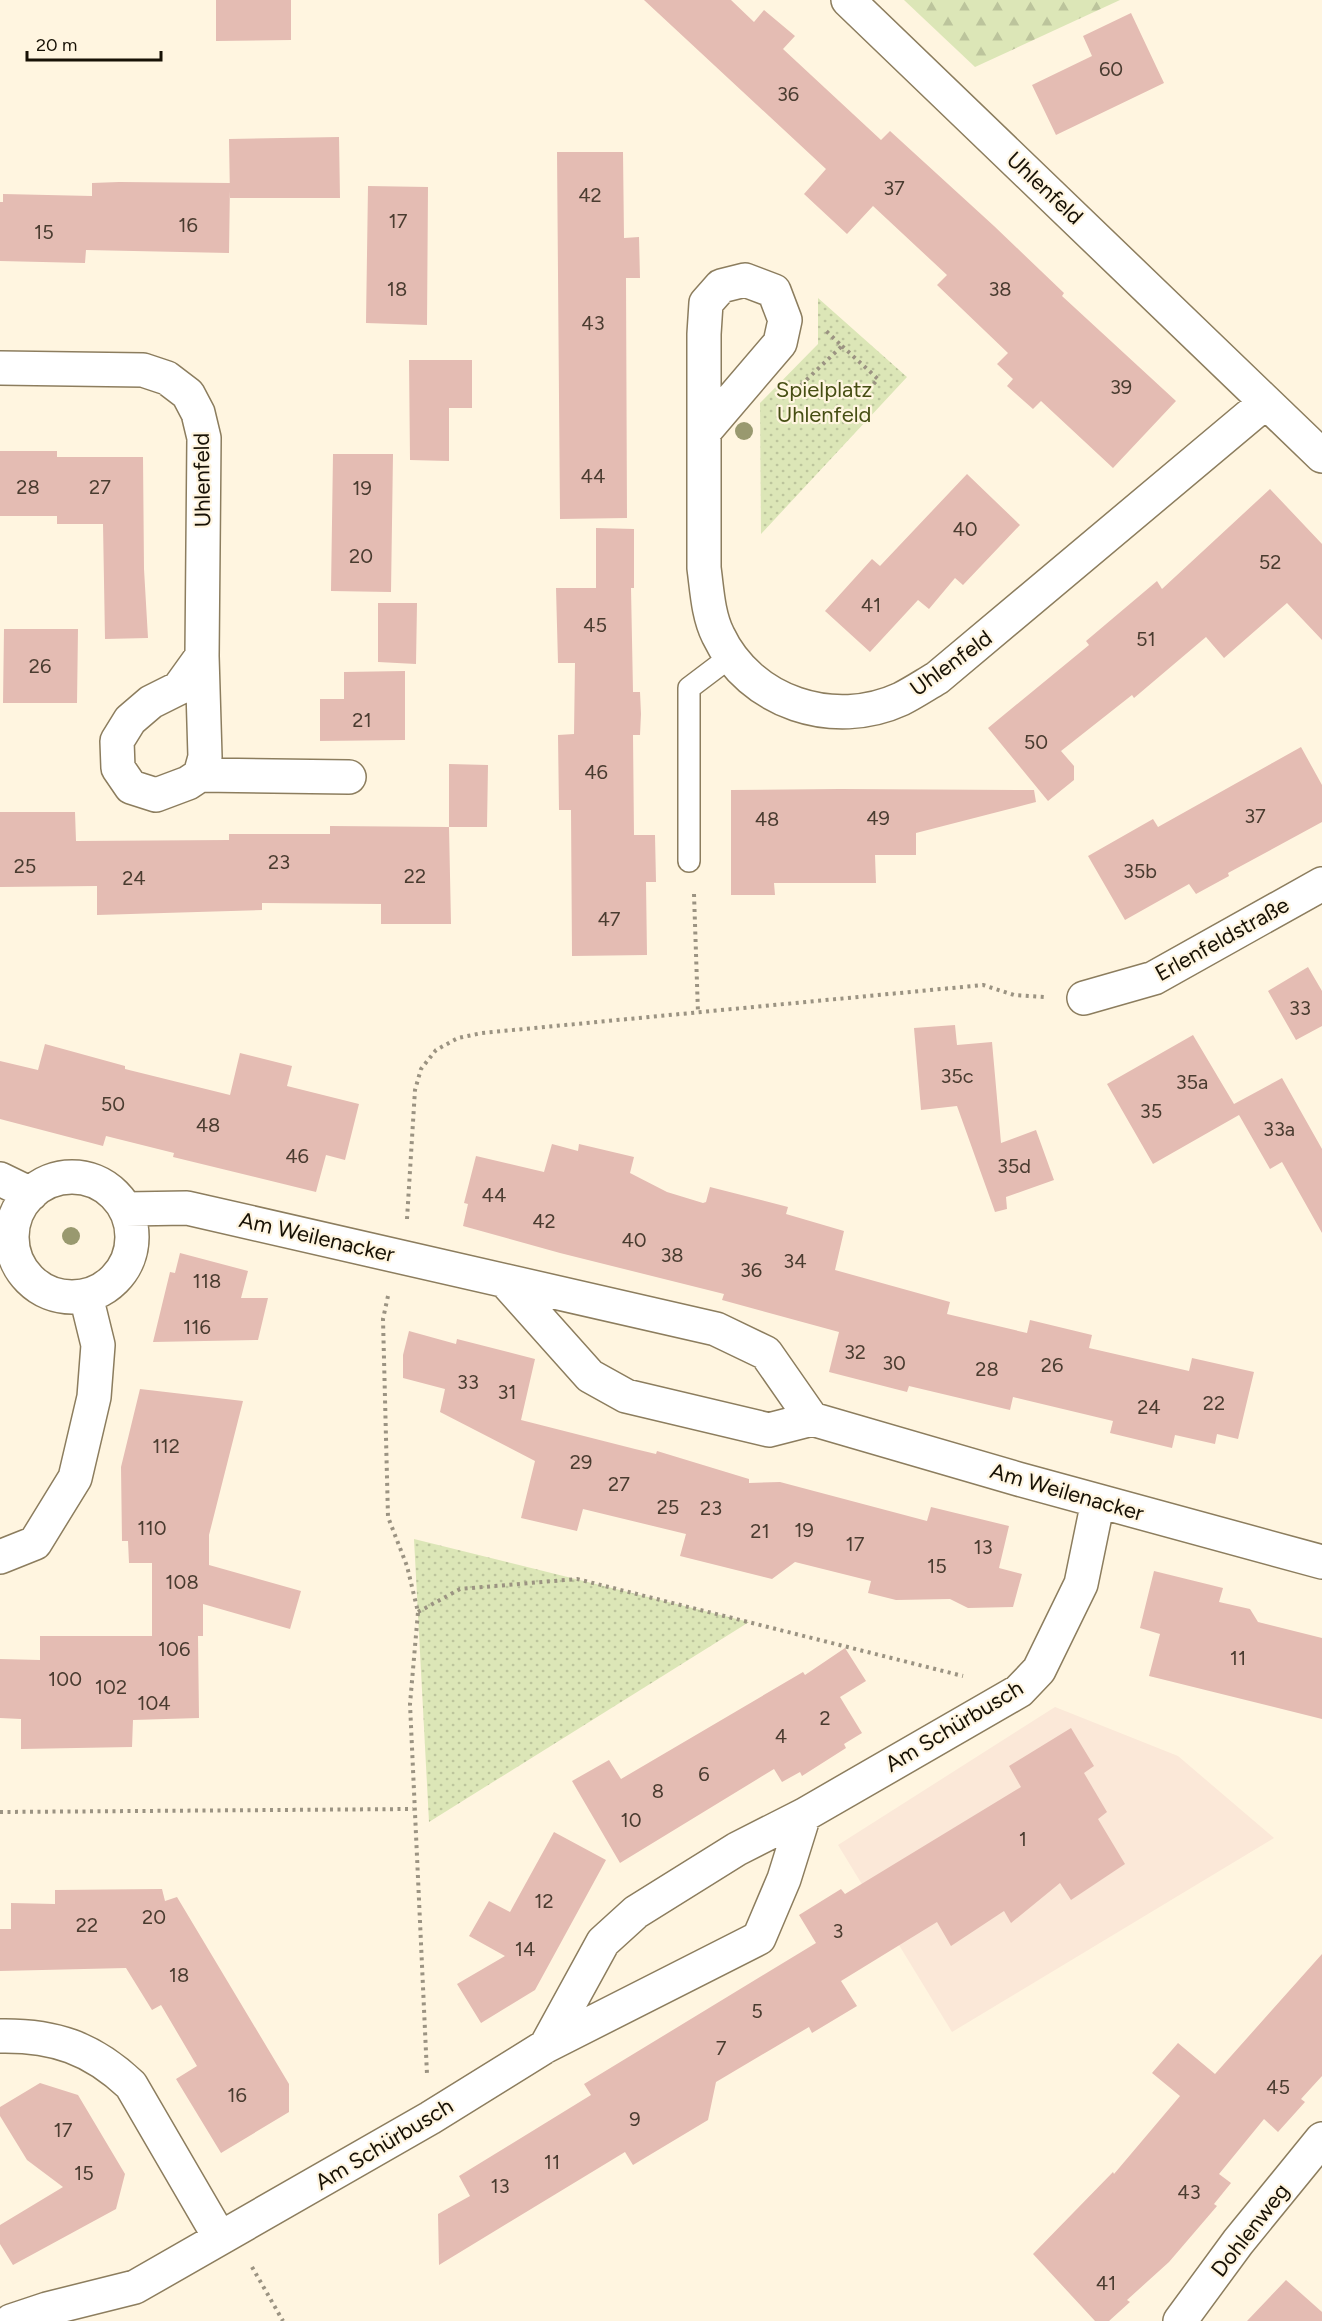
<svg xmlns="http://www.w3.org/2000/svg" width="1322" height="2321" font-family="Figtree,sans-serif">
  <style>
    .education { fill: #fbe8d8 }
    .grass { fill: url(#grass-dots) }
    .forest { fill: url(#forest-firs) }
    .building { fill: #e4bcb3 }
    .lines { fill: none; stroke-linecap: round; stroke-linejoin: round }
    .lane-casing { stroke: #8c7d5e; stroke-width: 24 }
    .street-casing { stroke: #8c7d5e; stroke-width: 36 }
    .path { stroke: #9b9382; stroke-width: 4; stroke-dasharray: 3 4.5; stroke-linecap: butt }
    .lane { stroke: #fff; stroke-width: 21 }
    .street { stroke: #fff; stroke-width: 33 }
    .tree { fill: #99996f }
    .labels { text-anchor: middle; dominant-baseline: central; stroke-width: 4.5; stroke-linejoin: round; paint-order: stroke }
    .number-label { font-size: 20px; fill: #4a3c30 }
    .street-label { font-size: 22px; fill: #171105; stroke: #fff5e0 }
    .park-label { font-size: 22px; fill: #464e13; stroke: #fff5e0 }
  </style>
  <defs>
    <pattern id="grass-dots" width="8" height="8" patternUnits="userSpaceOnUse" patternTransform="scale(1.5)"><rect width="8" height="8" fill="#dce6b7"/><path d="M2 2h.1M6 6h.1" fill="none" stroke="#bcc49c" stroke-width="1.8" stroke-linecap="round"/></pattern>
    <pattern id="forest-firs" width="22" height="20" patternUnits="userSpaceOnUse" patternTransform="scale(1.5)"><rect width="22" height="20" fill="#dce6b7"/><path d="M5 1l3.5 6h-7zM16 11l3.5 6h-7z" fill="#bcc49c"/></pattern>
  </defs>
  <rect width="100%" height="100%" fill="#fff5e0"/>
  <path class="education" d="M1055 1707 1178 1756 1274 1838 952 2032 838 1845Z"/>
  <path class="grass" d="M818 298 907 377 761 534 760 403 818 344Z
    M414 1539 749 1622 429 1822Z"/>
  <path class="forest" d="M904 0H1120L975 67Z"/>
  <path class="building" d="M216 0H291V40L216 41Z
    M644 0H731L754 22 764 10 795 36 783 49 881 140 890 131 994 226 1064 293 1062 296 1176 401 1113 468 1041 401 1033 409 1007 386 1013 379 997 364 1008 353 937 285 947 275 873 206 847 234 804 194 826 169Z
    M1131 13 1164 83 1056 135 1032 85 1092 56 1083 36Z
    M339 137 340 198H230L229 139Z
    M557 152H623L624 238 639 237 640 278H626L627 518 560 519Z
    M119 182 230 183 229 253 86 250 85 263 0 261V202H3V194L92 196V183Z
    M368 186 428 187 427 325 366 323Z
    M409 360H472V408H449V461L410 460Z
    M0 451H57V457H143L144 569 148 638 105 639 103 524H57V516H0Z
    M333 454H393L391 592 331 591Z
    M967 474 1020 525 963 585 955 578 929 609 918 600 870 652 825 611 872 559 880 566Z
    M1270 489 1322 544V640L1287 603 1224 658 1206 637 1134 698 1132 695 1061 751 1074 766V780L1048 801 988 728 1089 645 1086 641 1157 581 1162 589Z
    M596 528 634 529V588H631L633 692H640L641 714 640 735H633L634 835H655L656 882H646L647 955 572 956 571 810H559L558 735 574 734 575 663H558L556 588H596Z
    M378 603H417L416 664 378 662Z
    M4 629H78L77 703H3Z
    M405 671V740L320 741V699H344V672Z
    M1301 747 1322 785V822L1228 873 1229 876 1196 894 1189 884 1125 920 1088 856 1153 819 1158 827Z
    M449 764 488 765 487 827H449Z
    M840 789 1034 790 1036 802 916 833V855H875L876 883H774L775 895H731V790Z
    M0 812H75L76 841 229 840V834H330V826L449 827 451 924H381V904L262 903V910L97 915V886L0 887Z
    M1308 967 1322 991V1026L1296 1040 1268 991Z
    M955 1025 957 1045 992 1042 1001 1143 1036 1130 1054 1180 1006 1197 1007 1209 995 1212 957 1106 921 1110 914 1028Z
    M1193 1035 1234 1104 1282 1078 1322 1149V1233L1282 1162 1270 1169 1239 1115 1153 1164 1107 1084Z
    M45 1044 125 1066V1069L230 1095 240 1053 292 1066 287 1086 359 1104 345 1160 326 1155 316 1192 173 1157 174 1153 106 1136 103 1146 0 1119V1061L38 1070Z
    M552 1144 578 1151 579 1144 634 1157 630 1173 667 1192 703 1203 706 1202 710 1187 788 1207 786 1214 844 1231 835 1270 950 1302 947 1314 1027 1333 1030 1320 1092 1335 1089 1348 1189 1371 1192 1358 1254 1372 1238 1439 1217 1434 1215 1444 1175 1435 1172 1448 1110 1433 1113 1421 1013 1397 1010 1410 909 1386 907 1392 829 1372 839 1332 722 1300 724 1294 560 1253 463 1226 468 1204 464 1203 476 1156 544 1172Z
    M180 1253 248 1271 241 1298H268L258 1340 153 1342 170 1272 175 1273Z
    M409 1331 456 1344 457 1339 535 1359 521 1420 635 1449 656 1454 657 1451 749 1479V1483L780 1482 927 1521 931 1507 1009 1526 999 1568 1022 1574 1013 1607 968 1608 950 1599 896 1600 868 1593 871 1581 795 1562 772 1579 680 1556 686 1534 583 1509 577 1531 521 1518 535 1461 440 1412 445 1389 403 1378V1355Z
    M140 1389 243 1401 209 1535V1565L301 1591 290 1629 203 1604V1636H198L199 1718 133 1720 132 1747 21 1749V1719L0 1718V1659L40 1660V1636H152V1563H129L128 1541H122L121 1467Z
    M1154 1571 1223 1588 1219 1602 1250 1609 1258 1622 1322 1638V1719L1149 1676 1160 1634 1140 1628Z
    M845 1648 866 1681 840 1697 862 1733 844 1744 846 1748 802 1776 800 1772 782 1782 774 1769 620 1863 572 1781 609 1760 621 1779 803 1672 805 1675Z
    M1071 1728 1094 1766 1084 1773 1107 1812 1098 1819 1125 1864 1071 1900 1060 1883 1011 1923 1004 1911 951 1946 937 1922 841 1981 857 2006 812 2033 809 2027 716 2082 708 2120 633 2165 625 2152 439 2265 438 2214 470 2196 459 2176 591 2095 584 2084 816 1943 799 1915 841 1889 845 1894 1021 1787 1009 1766Z
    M554 1832 606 1860 535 1990 481 2023 457 1984 505 1956 469 1936 489 1901 510 1912Z
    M162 1889 165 1901 177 1897 289 2084V2112L221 2153 176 2079 197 2066 161 2005 152 2010 126 1968 0 1971V1929H11V1903L55 1904V1890Z
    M1322 1954V2076L1301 2099 1305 2102 1278 2132 1264 2119 1219 2174 1231 2183 1214 2204 1217 2206 1169 2262 1127 2300 1130 2302 1109 2321H1095L1033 2254 1113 2172 1114 2174 1180 2096 1152 2073 1178 2043 1215 2074Z
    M40 2083 78 2095 125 2174 116 2209 13 2265 0 2244V2225L63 2187 27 2160 0 2116V2107Z
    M1286 2280 1322 2312V2321H1247Z"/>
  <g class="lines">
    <g class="lane-casing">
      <path id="lane" d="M689 861V688L730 657"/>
    </g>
    <g class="street-casing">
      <path id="street" d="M848 0 1322 456
        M0 368 143 370 167 378 188 394 198 413 204 438 202 656 205 757 200 775 188 783 156 795 131 787 118 768 117 741 130 720 151 702 179 688 202 656
        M704 432 780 343 785 320 774 291 745 280 721 286 706 303 704 334V568C707 590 708 615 718 635 750 703 834 730 901 699 913 693 925 685 937 678L1266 402
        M200 775 349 777
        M1084 998 1154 978 1322 884
        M12 1237a60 60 0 1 1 120 0a60 60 0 1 1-120 0Z
        M0 1179 31 1194
        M126 1209 187 1208 716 1329 766 1353 812 1419
        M506 1282 590 1376 626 1396 769 1430 812 1419 1018 1479 1322 1562
        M0 1557 35 1543 75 1478 94 1397 98 1345 86 1296
        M0 2036C54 2035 92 2048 131 2085L220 2238
        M546 2046 603 1942 636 1912 737 1849 804 1815 1019 1691 1039 1670 1081 1584 1098 1501
        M11 2321 47 2309 135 2287 430 2118 546 2046 759 1938 784 1879 804 1815
        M1180 2321 1238 2242 1322 2139"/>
    </g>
    <path class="path" d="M842 346 878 379 862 397
      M801 385 842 346 824 329
      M694 894 698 1013
      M407 1219 415 1090 421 1069 436 1050 458 1038 482 1033 983 985 1014 995 1045 997
      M388 1296 383 1319 388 1517 407 1566 418 1612 410 1704 427 2074
      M418 1612 460 1589 577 1579 963 1676
      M0 1812 413 1809
      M252 2267 283 2321"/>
    <use href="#lane" class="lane"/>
    <use href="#street" class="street"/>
  </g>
  <g class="tree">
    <circle cx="744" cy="431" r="9"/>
    <circle cx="71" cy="1236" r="9"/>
  </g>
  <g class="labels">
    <g class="number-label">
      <text x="1111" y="69">60</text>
      <text x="788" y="94">36</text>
      <text x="894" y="188">37</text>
      <text x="590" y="195">42</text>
      <text x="398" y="221">17</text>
      <text x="188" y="225">16</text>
      <text x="44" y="232">15</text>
      <text x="397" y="289">18</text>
      <text x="1000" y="289">38</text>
      <text x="593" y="323">43</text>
      <text x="1121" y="387">39</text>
      <text x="593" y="476">44</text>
      <text x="28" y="487">28</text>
      <text x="100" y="487">27</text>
      <text x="362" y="488">19</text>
      <text x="965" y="529">40</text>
      <text x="361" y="556">20</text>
      <text x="1270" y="562">52</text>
      <text x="871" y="605">41</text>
      <text x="595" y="625">45</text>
      <text x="1146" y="639">51</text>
      <text x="40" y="666">26</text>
      <text x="362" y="720">21</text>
      <text x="1036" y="742">50</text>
      <text x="596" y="772">46</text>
      <text x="1255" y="816">37</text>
      <text x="878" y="818">49</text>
      <text x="767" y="819">48</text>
      <text x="279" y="862">23</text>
      <text x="25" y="866">25</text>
      <text x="1140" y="871">35b</text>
      <text x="415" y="876">22</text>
      <text x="134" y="878">24</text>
      <text x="609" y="919">47</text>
      <text x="1300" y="1008">33</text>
      <text x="957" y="1076">35c</text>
      <text x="1192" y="1082">35a</text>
      <text x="113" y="1104">50</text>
      <text x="1151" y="1111">35</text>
      <text x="208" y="1125">48</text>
      <text x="1279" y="1129">33a</text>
      <text x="297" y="1156">46</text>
      <text x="1014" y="1166">35d</text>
      <text x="494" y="1195">44</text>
      <text x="544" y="1221">42</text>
      <text x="634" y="1240">40</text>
      <text x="672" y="1255">38</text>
      <text x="795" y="1261">34</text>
      <text x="751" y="1270">36</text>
      <text x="207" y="1281">118</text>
      <text x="197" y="1327">116</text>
      <text x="855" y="1352">32</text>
      <text x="894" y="1363">30</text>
      <text x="1052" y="1365">26</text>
      <text x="987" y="1369">28</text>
      <text x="468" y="1382">33</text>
      <text x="507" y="1392">31</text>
      <text x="1214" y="1403">22</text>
      <text x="1149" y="1407">24</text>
      <text x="166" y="1446">112</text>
      <text x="581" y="1462">29</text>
      <text x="619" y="1484">27</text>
      <text x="668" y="1507">25</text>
      <text x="711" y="1508">23</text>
      <text x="152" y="1528">110</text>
      <text x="804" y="1530">19</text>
      <text x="760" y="1531">21</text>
      <text x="855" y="1544">17</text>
      <text x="983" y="1547">13</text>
      <text x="937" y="1566">15</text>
      <text x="182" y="1582">108</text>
      <text x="174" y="1649">106</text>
      <text x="1238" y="1658">11</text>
      <text x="65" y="1679">100</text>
      <text x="111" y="1687">102</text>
      <text x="154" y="1703">104</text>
      <text x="825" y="1718">2</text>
      <text x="781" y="1736">4</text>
      <text x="704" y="1774">6</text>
      <text x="658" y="1791">8</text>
      <text x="631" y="1820">10</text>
      <text x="1023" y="1839">1</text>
      <text x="544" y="1901">12</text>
      <text x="154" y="1917">20</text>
      <text x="87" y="1925">22</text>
      <text x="838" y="1931">3</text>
      <text x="525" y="1949">14</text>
      <text x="179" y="1975">18</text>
      <text x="757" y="2011">5</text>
      <text x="721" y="2048">7</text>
      <text x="1278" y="2087">45</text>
      <text x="237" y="2095">16</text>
      <text x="635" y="2119">9</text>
      <text x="63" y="2130">17</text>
      <text x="552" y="2162">11</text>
      <text x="84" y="2173">15</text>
      <text x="500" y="2186">13</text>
      <text x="1189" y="2192">43</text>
      <text x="1106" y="2283">41</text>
    </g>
    <g class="street-label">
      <text transform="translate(1045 188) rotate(43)">Uhlenfeld</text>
      <text transform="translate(202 480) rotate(-91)">Uhlenfeld</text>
      <text transform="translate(951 663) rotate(-36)">Uhlenfeld</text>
      <text transform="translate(1222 939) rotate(-29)">Erlenfeldstraße</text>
      <text transform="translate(317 1237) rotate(13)">Am Weilenacker</text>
      <text transform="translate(1067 1492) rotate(16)">Am Weilenacker</text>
      <text transform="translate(954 1726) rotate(-31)">Am Schürbusch</text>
      <text transform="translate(384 2144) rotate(-31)">Am Schürbusch</text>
      <text transform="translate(1250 2230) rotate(-52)">Dohlenweg</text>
    </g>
    <g class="park-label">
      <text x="824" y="389">Spielplatz<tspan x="824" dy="25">Uhlenfeld</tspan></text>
    </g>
  </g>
  <path d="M27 51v9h134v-9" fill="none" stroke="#171105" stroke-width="3"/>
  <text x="36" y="51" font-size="18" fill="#171105" stroke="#fff5e0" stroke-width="4.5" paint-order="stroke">20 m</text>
</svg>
